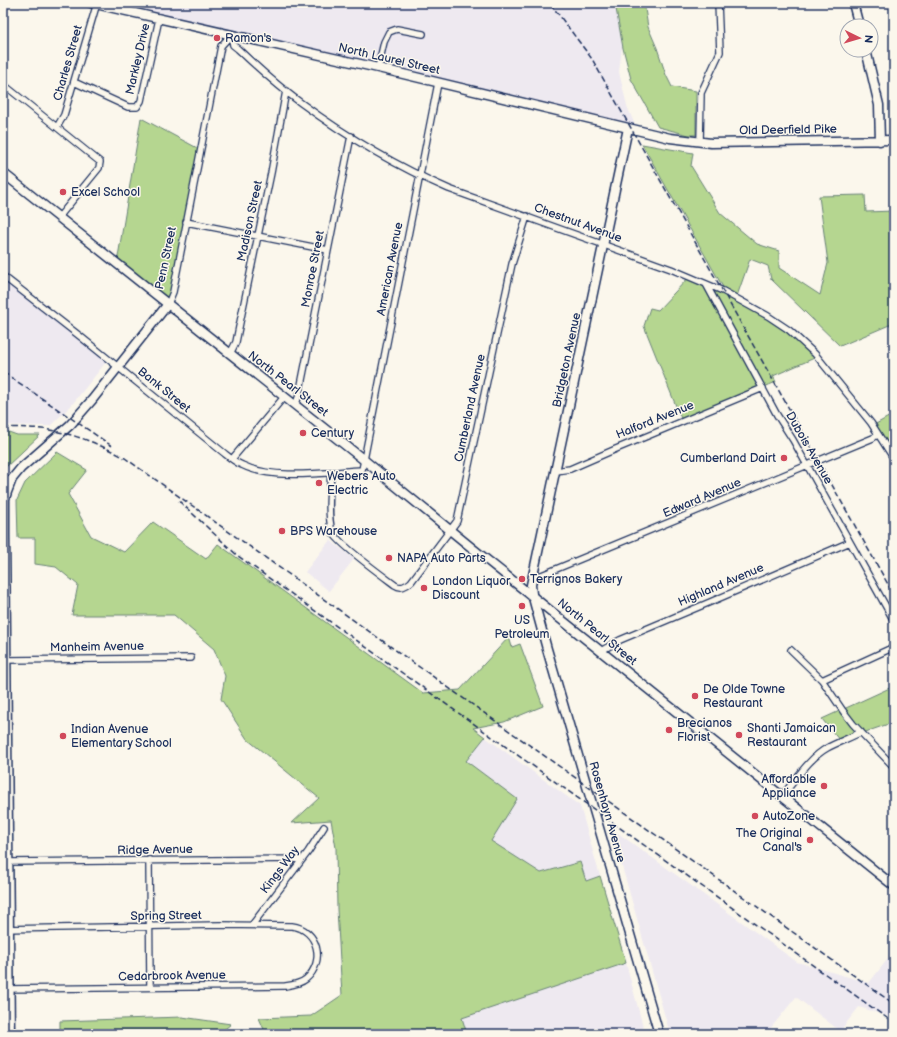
<svg xmlns="http://www.w3.org/2000/svg" width="897" height="1037" font-family="'Balsamiq Sans',sans-serif">
  <style>
    .built { fill: #eee9f0 }
    .green { fill: #b5d690; stroke: #688277 }
    .lines { fill: none; stroke-linecap: round; stroke-linejoin: round }
    .street-casing { stroke: #1b2f5e; stroke-width: 8 }
    .secondary-casing { stroke: #1b2f5e; stroke-width: 11 }
    .primary-casing { stroke: #1b2f5e; stroke-width: 11 }
    .street { stroke: #fbf7ec; stroke-width: 5.5 }
    .secondary { stroke: #fbf7ec; stroke-width: 8 }
    .primary { stroke: #fbf7ec; stroke-width: 8 }
    .rail { stroke: #1b2f5e; stroke-width: 1.5; stroke-dasharray: 6 3; stroke-linecap: butt }
    .poi-dot { fill: #d1495b; stroke: #fbf7ec; stroke-width: 1.5 }
    .labels { text-anchor: middle; dominant-baseline: central; stroke-width: 3; stroke-linejoin: round; paint-order: stroke }
    .poi-label { font-size: 12px; fill: #1b2f5e; stroke: #fbf7ec; text-anchor: start }
    .street-label { font-size: 12px; fill: #1b2f5e; stroke: #fbf7ec }
  </style>
  <rect width="100%" height="100%" fill="#fbf7ec"/>
  <filter id="ink" filterUnits="userSpaceOnUse"><feTurbulence type="fractalNoise" baseFrequency=".025" numOctaves="2"/><feDisplacementMap in="SourceGraphic" scale="8" xChannelSelector="R" yChannelSelector="G"/><feConvolveMatrix kernelMatrix="1 2 1 2 8 2 1 2 1" color-interpolation-filters="sRGB"/></filter>
  <g filter="url(#ink)">
    <path class="built" d="M97 3H616L622 47 619 72 627 106 637 130Z
      M3 272 110 357 70 407 50 426 3 425Z
      M330 540 354 559 329 591 305 572Z
      M485 737 580 806 600 876 586 881 579 862 541 873 490 841 466 761Z
      M611 828 797 962 869 983 894 951V1018L859 1007 840 1031 796 997 766 1034H670Z
      M626 963 645 1034H467L462 1018Z"/>
    <path class="green" d="M615 3H644L648 27 657 48 666 75 672 87 696 91V135H689L658 127 631 79 623 48Z
      M141 118 201 150 168 304 117 263Z
      M642 144 693 153 691 166 720 213 757 244 779 251V268L820 295 828 263 819 196 865 195 866 212 894 211V323L840 346 771 279 768 266 750 259 737 296 819 356 773 376 776 382 682 421 644 326 650 308 658 310 690 276 724 289Z
      M894 414V457L874 425Z
      M3 430 17 435H40L6 467 3 472Z
      M57 452 87 470 68 494 91 536 124 552 153 522 206 559 218 544 423 693 460 690 509 637 512 647 520 644 543 706 504 722 473 728 485 737 466 761 517 799 491 841 541 873 580 862 586 881 600 876 626 963 462 1018 467 1034H266L259 1018 311 1016 342 995 337 909 336 848 331 820 292 823 319 798 247 739 221 699 225 676 214 649 174 615H72L78 585 56 567 35 564V538H18L17 500 25 483Z
      M894 686V722L840 741 822 719Z
      M182 1017 231 1024 219 1034H60V1021Z"/>
    <g class="lines">
      <g class="street-casing">
        <path id="street" d="M378 68 384 42 389 32 397 29 423 34
          M74 82 128 107H137L141 101 159 19
          M3 84 100 162 99 168 59 217
          M57 127 64 115 97 3
          M700 142 701 93 720 52 718 3
          M186 222 328 250
          M3 276 81 337 224 453C229 457 235 462 242 465 274 481 327 472 362 470L438 83
          M706 284 777 415 793 440 894 621
          M168 304 173 292 221 46 231 35 233 45 238 49C258 68 279 87 301 103 346 136 398 167 449 189L671 269 723 291 768 316 789 330 815 354 871 423 894 459
          M230 354 236 342 238 332 271 173 286 91
          M294 405 297 401 299 395 351 136
          M232 459 284 397
          M556 471 570 469 616 449 763 388
          M331 472C330 489 327 515 332 531 336 542 383 576 395 585 401 589 406 586 411 582L457 521 512 264 527 216
          M3 478 11 481
          M532 579 873 438 878 434
          M791 650 822 680 843 711 853 724 894 767
          M601 651 620 640 708 603 850 542
          M7 660 191 658
          M822 680 894 647
          M782 796C795 781 809 758 827 748 838 742 850 738 861 732
          M149 860 150 987
          M8 862 302 859
          M252 925 308 852 324 827
          M3 929 220 925 292 926C318 929 326 962 306 979 300 984 292 985 285 986L3 989"/>
      </g>
      <g class="secondary-casing">
        <path id="secondary" d="M91 3 378 68 670 138 711 143 894 140
          M853 3 859 26
          M866 50 879 105 880 141
          M628 128 531 585 532 594 547 649 659 1034
          M10 1034 5 534V499L7 492 12 479 21 468 70 425 92 400 168 304"/>
      </g>
      <g class="primary-casing">
        <path id="primary" d="M3 173 364 460 472 548 894 886"/>
      </g>
      <use href="#street" class="street"/>
      <use href="#secondary" class="secondary"/>
      <use href="#primary" class="primary"/>
      <path class="rail" d="M550 3 592 59 894 595
        M3 372 112 446
        M3 428C49 425 85 436 125 458L894 1004
        M179 501 238 556 894 1023"/>
    </g>
  </g>
  <g class="poi-dot">
    <circle cx="217" cy="38" r="4"/>
    <circle cx="63" cy="192" r="4"/>
    <circle cx="303" cy="433" r="4"/>
    <circle cx="784" cy="458" r="4"/>
    <circle cx="319" cy="483" r="4"/>
    <circle cx="282" cy="531" r="4"/>
    <circle cx="389" cy="558" r="4"/>
    <circle cx="522" cy="579" r="4"/>
    <circle cx="424" cy="588" r="4"/>
    <circle cx="522" cy="606" r="4"/>
    <circle cx="695" cy="696" r="4"/>
    <circle cx="669" cy="730" r="4"/>
    <circle cx="739" cy="735" r="4"/>
    <circle cx="63" cy="736" r="4"/>
    <circle cx="824" cy="786" r="4"/>
    <circle cx="755" cy="816" r="4"/>
    <circle cx="810" cy="840" r="4"/>
  </g>
  <g class="labels">
    <g class="poi-label">
      <text x="225" y="38">Ramon's</text>
      <text x="71" y="192">Excel School</text>
      <text x="311" y="433">Century</text>
      <text x="776" y="458" text-anchor="end">Cumberland Dairt</text>
      <text x="327" y="476">Webers Auto<tspan x="327" dy="14">Electric</tspan></text>
      <text x="290" y="531">BPS Warehouse</text>
      <text x="397" y="558">NAPA Auto Parts</text>
      <text x="530" y="579">Terrignos Bakery</text>
      <text x="432" y="581">London Liquor<tspan x="432" dy="14">Discount</tspan></text>
      <text x="522" y="620" text-anchor="middle">US<tspan x="522" dy="14">Petroleum</tspan></text>
      <text x="703" y="689">De Olde Towne<tspan x="703" dy="14">Restaurant</tspan></text>
      <text x="677" y="723">Brecianos<tspan x="677" dy="14">Florist</tspan></text>
      <text x="747" y="728">Shanti Jamaican<tspan x="747" dy="14">Restaurant</tspan></text>
      <text x="71" y="729">Indian Avenue<tspan x="71" dy="14">Elementary School</tspan></text>
      <text x="816" y="779" text-anchor="end">Affordable<tspan x="816" dy="14">Appliance</tspan></text>
      <text x="763" y="816">AutoZone</text>
      <text x="802" y="833" text-anchor="end">The Original<tspan x="802" dy="14">Canal's</tspan></text>
    </g>
    <g class="street-label">
      <text transform="translate(138 59) rotate(-77)">Markley Drive</text>
      <text transform="translate(389 59) rotate(13)">North Laurel Street</text>
      <text transform="translate(68 63) rotate(-74)">Charles Street</text>
      <text transform="translate(788 130) rotate(-1)">Old Deerfield Pike</text>
      <text transform="translate(250 221) rotate(-78)">Madison Street</text>
      <text transform="translate(578 223) rotate(20)">Chestnut Avenue</text>
      <text transform="translate(166 258) rotate(-78)">Penn Street</text>
      <text transform="translate(313 269) rotate(-79)">Monroe Street</text>
      <text transform="translate(390 269) rotate(-79)">American Avenue</text>
      <text transform="translate(567 360) rotate(-78)">Bridgeton Avenue</text>
      <text transform="translate(288 384) rotate(38)">North Pearl Street</text>
      <text transform="translate(164 390) rotate(39)">Bank Street</text>
      <text transform="translate(470 408) rotate(-78)">Cumberland Avenue</text>
      <text transform="translate(655 420) rotate(-22)">Halford Avenue</text>
      <text transform="translate(809 448) rotate(60)">Dubois Avenue</text>
      <text transform="translate(702 498) rotate(-23)">Edward Avenue</text>
      <text transform="translate(721 585) rotate(-23)">Highland Avenue</text>
      <text transform="translate(597 632) rotate(39)">North Pearl Street</text>
      <text transform="translate(97 647) rotate(-1)">Manheim Avenue</text>
      <text transform="translate(607 812) rotate(74)">Rosenhayn Avenue</text>
      <text transform="translate(155 850) rotate(-1)">Ridge Avenue</text>
      <text transform="translate(280 870) rotate(-53)">Kings Way</text>
      <text transform="translate(166 916) rotate(-1)">Spring Street</text>
      <text transform="translate(172 976) rotate(-1)">Cedarbrook Avenue</text>
    </g>
  </g>
  <rect width="897" height="1037" fill="none" stroke="#fbf7ec" stroke-width="16"/>
  <rect x="8" y="8" width="881" height="1021" fill="none" stroke="#1b2f5e" stroke-width="1.5" filter="url(#ink)"/>
  <g transform="translate(859 38) rotate(95)"><circle r="19" fill="#fbf7ec" stroke="#a1a7b3"/>
  <path d="M0-3L7 15L0 10L-7 15Z" fill="#d1495b"/>
  <text y="-6" font-size="11" font-weight="bold" text-anchor="middle" fill="#1b2f5e">N</text>
  </g>
</svg>
